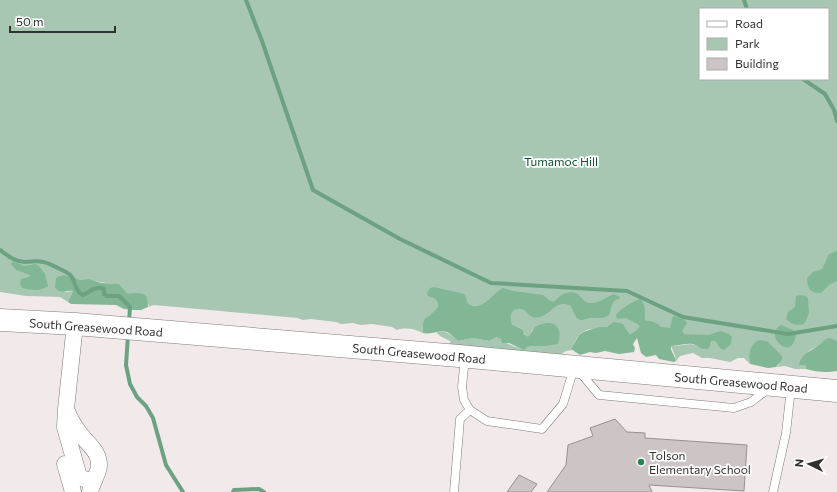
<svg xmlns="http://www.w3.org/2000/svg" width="837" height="492" font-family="Commissioner,sans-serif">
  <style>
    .green { fill: #a7c7b2; fill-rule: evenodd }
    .forest { fill: #81b795 }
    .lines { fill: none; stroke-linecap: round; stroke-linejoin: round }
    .stream { stroke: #6ca281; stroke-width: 4 }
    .building { fill: #cdc5c5; stroke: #989191 }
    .lane-casing { stroke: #817a7a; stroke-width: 9 }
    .street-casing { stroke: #817a7a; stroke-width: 17 }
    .secondary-casing { stroke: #817a7a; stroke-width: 23 }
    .lane { stroke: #fff; stroke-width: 8 }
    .street { stroke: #fff; stroke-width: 16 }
    .secondary { stroke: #fff; stroke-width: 22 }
    .poi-dot { fill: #2b8155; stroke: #fff; stroke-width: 1.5 }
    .labels { text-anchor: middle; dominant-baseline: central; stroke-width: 3.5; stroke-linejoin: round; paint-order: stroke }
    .park-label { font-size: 12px; fill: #0d5030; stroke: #fff }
    .street-label { font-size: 12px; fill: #343031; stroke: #fff }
    .poi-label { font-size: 12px; fill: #343031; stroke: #fff; text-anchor: start }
  </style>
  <rect width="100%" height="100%" fill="#f2eaea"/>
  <path class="green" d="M0 0H837V348L818 346 810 350 801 359 803 365H806V369H795L785 366 776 367 780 364 749 358 750 364 744 358H738L730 362 710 358H702L693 353 680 356 676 361 675 356 671 346C684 346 692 340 704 350L708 349 712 341H715L718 345 732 338 636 330 630 334C621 327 587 325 579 335 576 338 574 345 571 349L573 350 566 351 560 355 447 345 451 342 450 341 440 336 436 332C447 330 450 335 458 341L473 338 489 341 497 337H499C503 343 519 349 526 349L530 346H546L558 343C564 328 553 317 538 326 537 327 534 328 533 329 531 331 530 335 528 338L520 328 512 324 510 318 432 314 429 315 422 326 423 333C416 329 405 327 397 330L392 327 372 324 361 325 353 323 341 324 336 322 311 319 303 320 297 318 154 305 148 307 149 305 131 294 127 293C124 291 123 287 120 286 112 282 104 284 96 281L57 278 65 292 73 291 68 302 60 297 26 296 0 292ZM700 9H828V79H700Z"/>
  <path class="forest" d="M837 251V281L829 285 821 293C810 293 807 288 807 278L813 272 822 269 829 254Z
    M13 261 24 266 36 264 40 267 45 274 48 286C39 292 32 290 22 288L20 284 21 279 29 277 30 275 16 270 11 264Z
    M64 275 81 280 89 279 101 283 119 284 127 293C135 294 141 291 147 297L148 307 141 310H134L124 309 116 305 71 304 68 302 73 291C65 290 60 295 55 287L56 278 60 276Z
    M434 287 464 294C467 297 466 303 470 305 483 311 494 292 503 288L513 291 543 295 549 300 553 302C557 300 559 296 563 294 582 287 579 302 590 303 599 304 606 297 614 294L620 297 619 299C611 300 612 308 609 315 602 320 597 317 590 318 585 319 581 322 577 318 574 315 573 310 571 306 555 299 553 313 540 317 528 320 528 310 521 309 511 307 509 316 512 324L523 330 524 334 528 337C531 334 532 330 535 327 551 317 565 325 558 344L546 346H530L524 350 509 343H502L501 339 497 337 489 341 473 338 458 341C454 338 451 334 447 332 439 329 431 335 423 333 420 316 430 318 438 307V303L436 299 428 296 427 292 430 288Z
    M801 295 806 296 808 299 809 313 805 323C799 327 791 324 786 319L788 312 795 307 796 296Z
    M640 299C647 306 644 312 645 320 651 322 656 321 661 327L670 328 673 316C678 317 684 318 687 323L682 331 684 334 709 335 717 332 721 331 729 334 732 337 731 344 724 350 720 348 715 341H712C710 343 710 348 708 349 705 352 697 345 693 344 686 343 678 346 671 346 670 351 675 356 676 361L674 362 659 359 656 355 646 357 641 353 637 338 633 344 635 348 634 352 619 354 605 351 596 353 590 352 580 355 571 349 579 335 583 332 599 327H607L614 322 623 324 627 331 630 334 638 329 640 326C636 322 630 321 626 318L617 319 616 315C619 310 635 300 640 299Z
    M781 325 793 330 796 336C795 339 794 343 792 345 784 354 765 334 781 325Z
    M830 338 837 341V371C827 373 816 372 806 369V365H799C801 353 812 351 819 345 823 342 824 339 830 338Z
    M759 340 767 341 782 356V360L776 367 768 368 750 364C748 355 750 344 759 340Z"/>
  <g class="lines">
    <path class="stream" d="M246 0 262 41 313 190 400 239 491 283 627 291 683 317 788 334 837 326
      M744 0 747 9
      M803 79 825 94 834 110 837 121
      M0 250C7 255 15 262 25 262 31 262 37 260 43 262 50 263 59 269 66 272 78 278 71 288 83 295 90 292 96 285 104 289V294L107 296H119L130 307 129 322
      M128 335 126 365 130 384 137 397 146 406 153 418 166 465 183 492
      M233 492 234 490 259 489 264 492"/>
  </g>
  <path class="building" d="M615 419 627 432 645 433V438L747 445 744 491 649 485 652 492H547L566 465 568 445 593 436 590 428Z
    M519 475 537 484 531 492H507Z"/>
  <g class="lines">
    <g class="lane-casing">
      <path id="lane" d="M465 357 462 387 464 400 470 410 487 421 542 429 563 404 574 368
        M579 371 599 395 734 408 751 402 768 389
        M454 492 460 419 470 410
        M773 492 786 433 791 388"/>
    </g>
    <g class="street-casing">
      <path id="street" d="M66 409 75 324
        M65 464 73 492
        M90 492C91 486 100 469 99 465 99 452 90 446 82 436 75 428 70 419 66 409L65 427 79 477 92 482"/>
    </g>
    <g class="secondary-casing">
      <path id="secondary" d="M0 320 75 324 459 356 837 391"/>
    </g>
    <use href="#lane" class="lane"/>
    <use href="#street" class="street"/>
    <use href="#secondary" class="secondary"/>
  </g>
  <circle class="poi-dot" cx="641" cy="462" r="4"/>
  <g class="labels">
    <g class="park-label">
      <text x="561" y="161">Tumamoc Hill</text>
    </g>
    <g class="street-label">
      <text transform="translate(96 327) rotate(4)">South Greasewood Road</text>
      <text transform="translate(419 353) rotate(5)">South Greasewood Road</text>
      <text transform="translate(741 382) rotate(5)">South Greasewood Road</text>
    </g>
    <g class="poi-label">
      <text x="649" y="455">Tolson<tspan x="649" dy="14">Elementary School</tspan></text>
    </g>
  </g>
  <rect x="699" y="8" width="130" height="72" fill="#ffffff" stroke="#aeacad"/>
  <rect x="707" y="21" width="20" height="6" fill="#ffffff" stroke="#aeacad"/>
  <text x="735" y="28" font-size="12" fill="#343031">Road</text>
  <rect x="707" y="38" width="20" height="12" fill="#a7c7b2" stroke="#aeacad"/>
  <text x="735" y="48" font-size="12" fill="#343031">Park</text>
  <rect x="707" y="58" width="20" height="12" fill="#cdc5c5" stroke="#aeacad"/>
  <text x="735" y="68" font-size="12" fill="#343031">Building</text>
  <g transform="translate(809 464) rotate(275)" stroke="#ffffff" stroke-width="3" paint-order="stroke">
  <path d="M0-3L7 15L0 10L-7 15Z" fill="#343031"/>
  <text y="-6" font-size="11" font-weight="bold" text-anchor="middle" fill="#343031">N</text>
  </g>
  <path d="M10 26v6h105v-6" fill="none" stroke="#343031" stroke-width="2"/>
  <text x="16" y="26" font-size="12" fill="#343031" stroke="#ffffff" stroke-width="3" paint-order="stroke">50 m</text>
</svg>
